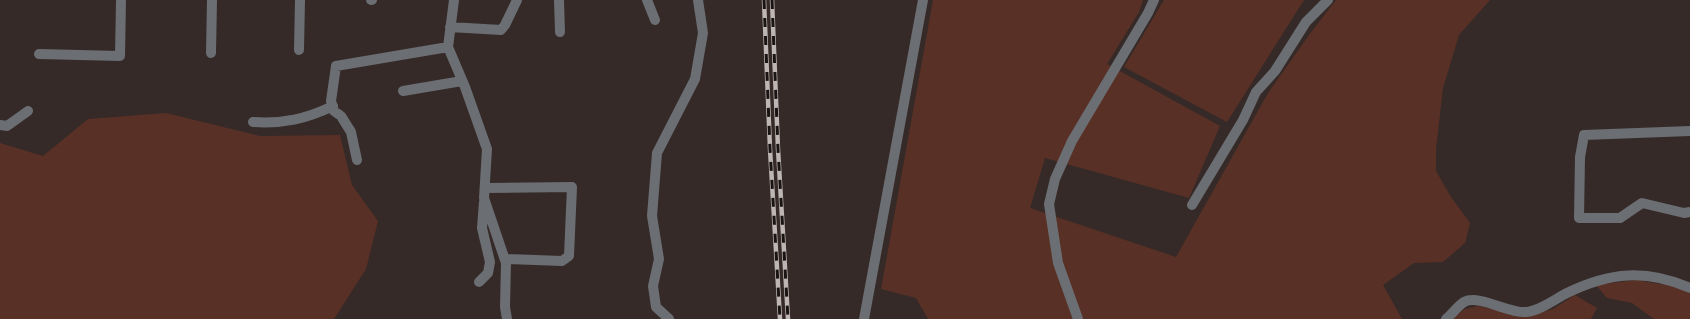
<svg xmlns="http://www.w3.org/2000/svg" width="1690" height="319" font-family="Lato,sans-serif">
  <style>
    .green { fill: #593025 }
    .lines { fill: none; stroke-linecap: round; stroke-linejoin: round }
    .minor { stroke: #6b6e72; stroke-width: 10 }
    .rail-casing { stroke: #beb6b4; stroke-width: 4.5 }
    .rail { stroke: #191413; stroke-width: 3; stroke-dasharray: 9; stroke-linecap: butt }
  </style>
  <rect width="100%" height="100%" fill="#352a28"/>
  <path class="green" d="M933 0H1143L1139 12 1107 64 1220 126 1189 198 1045 158 1030 208 1176 257 1268 93 1309 35 1336 0H1490L1459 35 1443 88 1436 149V171L1451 197 1470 223 1465 243 1443 262 1414 263 1383 285 1402 319H928L916 298 881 289Z
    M1164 0H1304L1227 122 1124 67Z
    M166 113 260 136 340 135 352 185 378 221 366 269 334 319H0V143L43 156 88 119Z
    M1636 280 1672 286 1690 293V319H1654L1632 303 1607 298 1596 285Z
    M1575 295 1597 308 1591 319H1452L1465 309 1478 306 1529 316 1553 309Z"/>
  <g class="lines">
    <path class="minor" d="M371 0H372
      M454 0 448 47 465 87 487 149 484 198 506 263 505 307 507 319
      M559 0 560 32
      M647 0 655 20
      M450 27 501 30 505 25 517 0
      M299 50 300 0
      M211 53 212 0
      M39 54 120 56 121 0
      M403 91 462 81
      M253 122C283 124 306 119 333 106
      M0 125 7 126 28 111
      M1690 131 1584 135 1580 157 1579 218H1620L1642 203 1684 213 1690 212
      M357 160 351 132 341 116 334 111 331 101 336 66 448 47
      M485 188 572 187 569 256 562 261 505 259
      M1192 205 1243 120 1256 92 1275 71 1306 22 1328 0
      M479 282 488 273 490 262 482 228 484 202
      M669 319 656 307 653 286 659 259 652 216 657 153 695 79 703 33 698 0
      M864 319 923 0
      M1078 319 1058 263 1049 204 1055 179 1072 141 1148 13 1154 0
      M1446 319C1452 314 1458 306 1464 302 1479 294 1510 314 1526 312 1540 311 1555 299 1567 293 1610 272 1646 269 1690 288"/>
    <g class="rail-casing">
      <path id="rail" d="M764 0 770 149 780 319
        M772 0 778 149 788 319"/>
    </g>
    <use href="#rail" class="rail"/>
  </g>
</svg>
